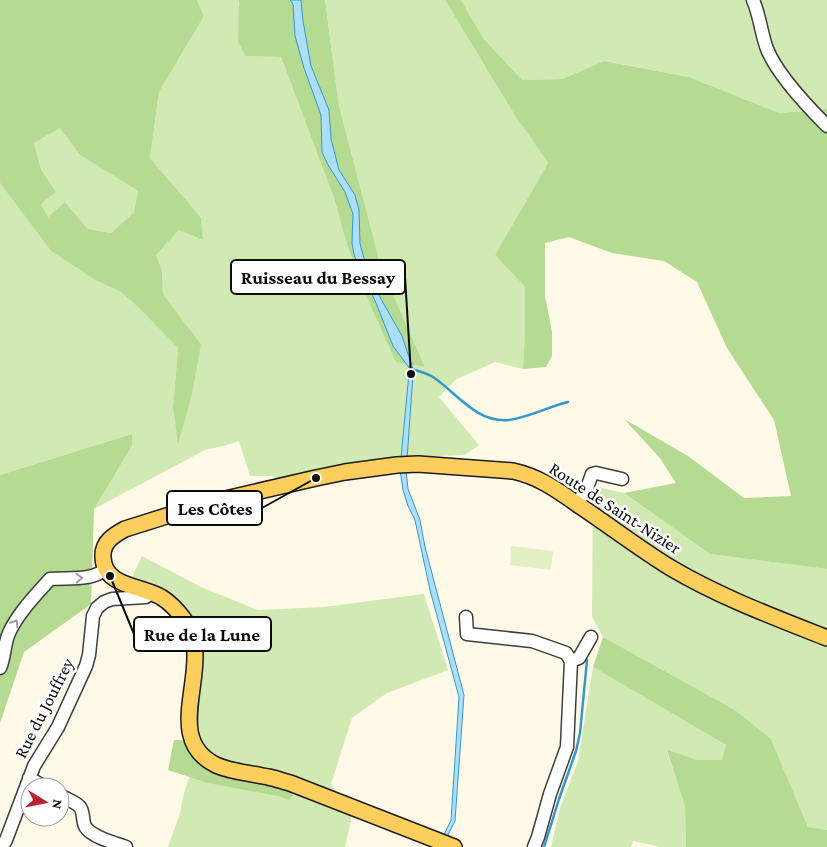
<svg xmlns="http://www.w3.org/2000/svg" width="827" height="847" font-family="'Crimson Pro',serif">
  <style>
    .green { fill: #d1e9b2 }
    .forest { fill: #b5da91; fill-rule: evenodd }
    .pitch { fill: #e3f0c4 }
    .water { fill: #acdff7; stroke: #3298d0 }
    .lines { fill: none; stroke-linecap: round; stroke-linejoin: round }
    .stream { stroke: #3298d0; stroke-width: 2.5 }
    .minor-casing { stroke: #3e3e3e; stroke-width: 15 }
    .major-casing { stroke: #1c1c1c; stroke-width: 18 }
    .minor { stroke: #fff; stroke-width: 12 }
    .major { stroke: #fcce5c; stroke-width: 15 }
    .oneway { stroke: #9d9d9d }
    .labels { text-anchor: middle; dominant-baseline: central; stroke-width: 5; stroke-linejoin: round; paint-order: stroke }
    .street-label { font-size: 18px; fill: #0b0b0b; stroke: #fff }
    .leader { fill: none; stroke: #0b0b0b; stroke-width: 2 }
    .callout-dot { fill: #0b0b0b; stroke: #fff; stroke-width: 2 }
    .callout { fill: #fff; stroke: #0b0b0b; stroke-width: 2 }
    .callout-label { font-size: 19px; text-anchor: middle; font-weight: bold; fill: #0b0b0b }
  </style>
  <rect width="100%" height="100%" fill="#fffae8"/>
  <path class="green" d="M197 0H238L246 56 281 57 334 198 347 245 371 307 396 361 425 367 381 267 339 106 325 0H445L514 114 548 163 495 255 525 287V330L523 369 495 362 455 380 439 397 479 445 464 455 391 458 279 480 272 476H250L239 441 223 446 205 450 94 509 132 446V434L0 475V183L51 251 95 280 121 292 139 308 178 348 173 407 178 442 201 344 163 294 162 270 156 255 179 230 203 240 201 219 150 158 159 92 204 16Z
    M461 0H827V109L779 113 689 77 604 61 562 79 522 80 483 38Z
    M60 128 80 155 138 191 134 212 111 233 88 229 65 202 48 217 41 204 56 192 41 168 34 143Z
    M593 486 624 493 710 554 827 569V830L808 827 771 739 735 710 603 637 592 617Z
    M142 556 201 587 258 610 324 607 424 594 448 670 387 693 352 718 331 784 352 816 345 847H168L180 813 183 797 188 780 199 763 187 747 199 699 200 648 175 601 132 577Z
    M593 667 726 745 722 760H697L667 751 685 807 686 847H661L633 841 631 847H551L560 808 578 761Z"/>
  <path class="forest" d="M0 0H197L204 16 159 92 150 158 201 218 203 240 179 230 156 255 162 270 163 294 201 344 192 394 178 444 173 407 178 348 139 308 121 292 95 280 51 251 0 183ZM60 128 80 155 138 191 134 212 111 233 88 229 65 202 48 217 41 204 56 192 41 169 34 143Z
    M238 0H325L339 106 381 267 425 367 396 362 371 307 347 245 334 198 281 57 246 56 238 42 239 3Z
    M445 0H461L483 38 522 80 562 79 604 61 689 77 779 113 827 109V569L710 554 624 493 676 483 660 458 624 419 688 456 744 498 791 496 774 420 727 348 697 282 664 261 612 253 569 237 545 243V296L552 332V356L546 367 523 369 525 330V287L495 255 548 163 514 114Z
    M132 434V446L94 509 91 604 24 652 0 723V475Z
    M603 637 735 710 771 739 808 827 827 830V847H686L685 807 667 750 697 760H722L726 745 593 667Z
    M174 740H182L195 759 212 772 254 780 287 789 293 795 289 800 278 796 208 783 168 770Z"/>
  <path class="pitch" d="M511 546 553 551 551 570 510 565Z"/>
  <path class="water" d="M290 0H301L303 21 311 66 329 110 331 139 339 170 355 195 359 210 360 244 368 272 381 299 402 336 413 369H410L393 346 376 303 354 255 352 243 353 214 345 192 328 165 322 152 321 115 304 68 295 36 293 4Z
    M409 373 413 375 407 459 401 458Z
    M400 470H406L408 489 420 520 425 547 464 695 455 821 446 839 443 837 451 820 459 697 430 590 415 520 408 506 403 490Z"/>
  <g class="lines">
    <path class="stream" d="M410 366 411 369C419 371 426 373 433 377 457 393 476 423 509 420 529 417 548 407 568 402
      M544 847 559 799 576 751 580 733 587 660"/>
    <g class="minor-casing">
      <path id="minor" d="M753 0C760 16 761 33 767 49 777 74 808 107 827 126
        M577 504 587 488 592 474 596 473 622 479
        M466 617 467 634 532 641 566 653 571 661
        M0 668C5 657 4 644 9 633 18 613 35 596 50 579 69 577 89 582 106 569
        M29 778 45 787
        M60 795C66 799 76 802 80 807 85 814 81 823 87 829 95 838 115 843 126 847
        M2 847 6 840 34 766 58 727 86 666 89 655 93 616 97 608 104 602 112 599 146 597 150 592
        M534 847 538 837 550 794 567 747 571 661 579 658 591 637"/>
    </g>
    <g class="major-casing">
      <path id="major" d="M454 847 290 783C282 781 275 778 268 777 251 773 231 772 216 765 157 736 219 662 183 618 177 610 169 602 161 597 140 585 104 587 103 557 102 542 114 535 125 529L208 503 316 478 345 472 397 465 418 464 513 471C540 477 557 490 580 506 610 526 640 549 671 568 720 597 774 617 827 638"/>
    </g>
    <use href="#minor" class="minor"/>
    <use href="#major" class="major"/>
  </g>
  <defs><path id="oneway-chevron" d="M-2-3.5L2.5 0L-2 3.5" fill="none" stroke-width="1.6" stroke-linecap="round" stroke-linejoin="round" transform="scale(1.25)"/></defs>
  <g class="oneway">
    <use href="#oneway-chevron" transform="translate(79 578) rotate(-3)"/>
    <use href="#oneway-chevron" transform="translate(15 623) rotate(-58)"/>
  </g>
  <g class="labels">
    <g class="street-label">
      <text transform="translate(615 508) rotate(33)">Route de Saint-Nizier</text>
      <text transform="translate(44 708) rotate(-63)">Rue du Jouffrey</text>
    </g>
  </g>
  <path class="leader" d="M411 374L405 277M316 478L262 508M110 576L134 634"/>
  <g class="callout-dot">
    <circle cx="411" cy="374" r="5"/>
    <circle cx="316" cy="478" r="5"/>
    <circle cx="110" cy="576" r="5"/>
  </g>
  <g class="callout">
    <rect x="231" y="260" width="174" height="34" rx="5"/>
    <rect x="167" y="491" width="95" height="34" rx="5"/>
    <rect x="134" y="617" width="137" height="34" rx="5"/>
  </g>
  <g class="callout-label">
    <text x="318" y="284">Ruisseau du Bessay</text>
    <text x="215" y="515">Les Côtes</text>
    <text x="202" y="641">Rue de la Lune</text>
  </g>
  <g transform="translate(45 802) rotate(100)"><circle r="24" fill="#ffffff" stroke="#9d9d9d"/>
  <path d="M0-4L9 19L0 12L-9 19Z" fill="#bd212f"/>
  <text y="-8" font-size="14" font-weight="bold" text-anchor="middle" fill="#0b0b0b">N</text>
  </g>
</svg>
